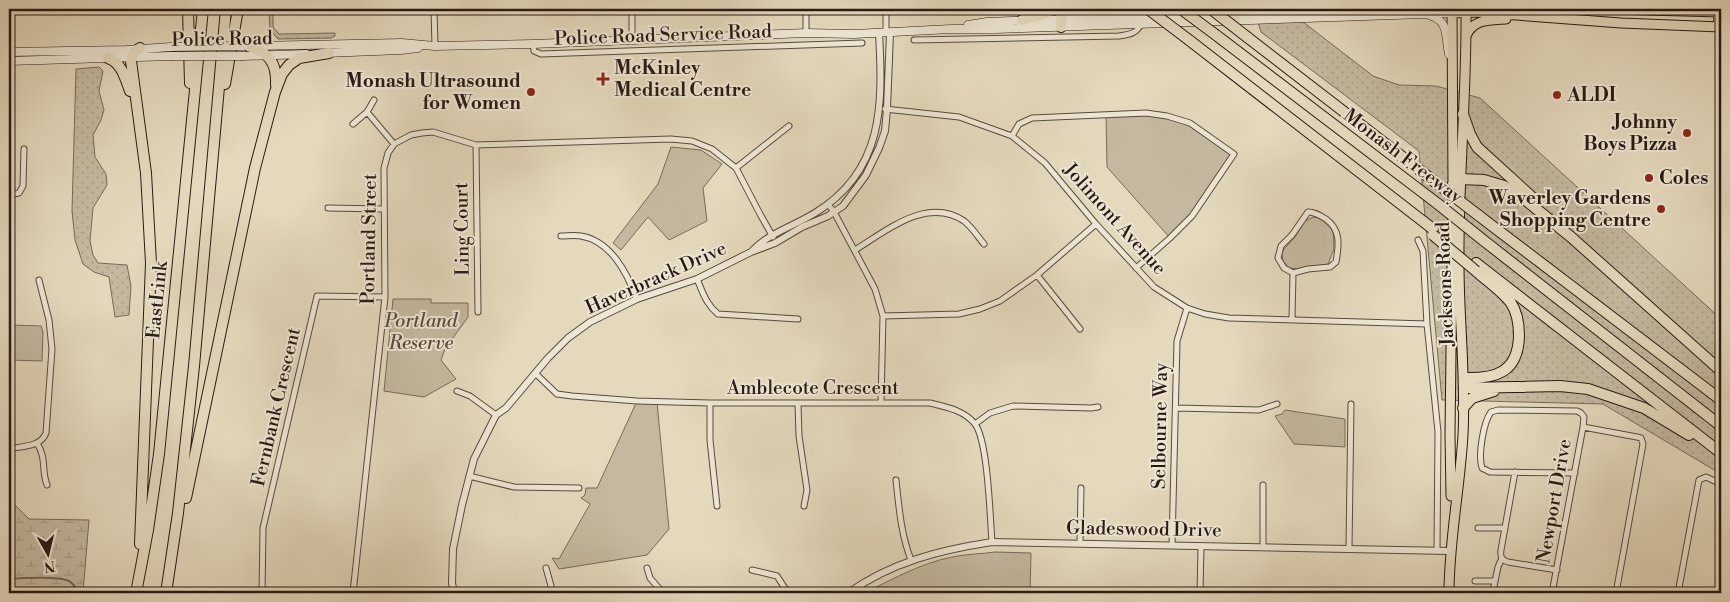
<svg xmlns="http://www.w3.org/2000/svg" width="1730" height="602" font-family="'Libre Bodoni',serif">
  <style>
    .grass { fill: url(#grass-dots); stroke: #766a5a }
    .wetland { fill: url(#wetland-marsh); stroke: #766a5a }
    .park { fill: #c4b9a0; stroke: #766a5a }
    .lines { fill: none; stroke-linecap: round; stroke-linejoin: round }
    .stream { stroke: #736657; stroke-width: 2 }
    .minor-casing { stroke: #584a3e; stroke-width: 7 }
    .tertiary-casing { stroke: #584a3e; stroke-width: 8 }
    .secondary-casing { stroke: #291a14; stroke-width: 9 }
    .primary-casing { stroke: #291a14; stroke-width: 11 }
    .motorway-casing { stroke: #291a14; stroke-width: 12 }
    .minor { stroke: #ede6d4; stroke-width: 5 }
    .tertiary { stroke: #ede6d4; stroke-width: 6 }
    .secondary { stroke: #ede6d4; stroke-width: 8 }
    .primary { stroke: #e4d9bd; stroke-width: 9 }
    .motorway { stroke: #e4d9bd; stroke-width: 10 }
    .secondary-bridge-casing { stroke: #291a14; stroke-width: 9; stroke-linecap: butt }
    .motorway-bridge-casing { stroke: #291a14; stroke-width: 12; stroke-linecap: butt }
    .secondary-bridge { stroke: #ede6d4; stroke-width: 8 }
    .motorway-bridge { stroke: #e4d9bd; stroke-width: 10 }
    .poi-dot { fill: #8f2418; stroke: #ede6d4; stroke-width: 2 }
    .labels { text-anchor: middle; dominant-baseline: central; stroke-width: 4; stroke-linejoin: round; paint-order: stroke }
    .street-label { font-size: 19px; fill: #291a14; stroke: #ede6d4 }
    .poi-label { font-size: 19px; font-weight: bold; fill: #291a14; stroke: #ede6d4; text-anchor: start }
    .park-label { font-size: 19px; font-style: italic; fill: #584a3e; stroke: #ede6d4 }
  </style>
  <defs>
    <pattern id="grass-dots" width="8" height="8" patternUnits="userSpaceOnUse" patternTransform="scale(1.25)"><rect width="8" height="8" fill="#c4b9a0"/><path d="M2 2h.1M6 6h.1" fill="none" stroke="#a89e89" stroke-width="1.8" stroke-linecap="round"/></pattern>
    <pattern id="wetland-marsh" width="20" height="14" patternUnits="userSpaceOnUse" patternTransform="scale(1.25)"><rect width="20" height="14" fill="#c4b9a0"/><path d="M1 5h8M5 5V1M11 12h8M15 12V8" fill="none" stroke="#a89e89"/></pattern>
  </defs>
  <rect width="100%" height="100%" fill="#e4d9bd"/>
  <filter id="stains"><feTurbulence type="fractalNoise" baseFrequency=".004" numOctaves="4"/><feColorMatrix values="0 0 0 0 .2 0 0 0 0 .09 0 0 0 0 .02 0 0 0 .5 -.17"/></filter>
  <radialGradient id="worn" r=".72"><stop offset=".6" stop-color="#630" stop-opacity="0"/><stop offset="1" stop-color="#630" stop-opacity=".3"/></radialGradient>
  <path class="grass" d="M269 9H273V27L279 34 335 33V36L331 38 278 39 270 30Z
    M1254 9H1289L1307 25 1373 76 1399 85 1436 86 1480 98 1721 319V474L1603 404 1442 400 1419 151 1261 32Z
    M99 67 103 71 99 91 104 110 101 120 93 135 95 157 106 174 107 185 93 208 90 241 93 255 98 263 127 265 131 286 129 315 115 317 109 277 94 272 83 264 75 240 72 211 76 69Z"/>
  <path class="wetland" d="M9 499 29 519 89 520 83 593H9Z"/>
  <path class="park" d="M1146 113 1190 123 1234 154 1192 216 1170 238 1107 167 1106 115Z
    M671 147 701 150 722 164 703 188 707 221 669 240 648 217 621 250 613 243 658 184Z
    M1313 217 1320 218 1333 230 1334 249 1328 264 1298 269 1289 268 1283 261 1282 254 1284 249 1295 237 1305 221Z
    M393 299H431V303H468V317L445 349 441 360 456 379 424 397 384 391Z
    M9 325 41 326 43 332 42 361 9 360Z
    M637 401 657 402 669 529 647 555 559 569 552 558 559 559 590 504 581 498 585 495 586 488H597Z
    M1285 410 1345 419V447L1294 444 1275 416 1282 414Z
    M995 552 1031 553 1030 593H865C892 579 922 563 952 557 966 554 981 554 995 552Z"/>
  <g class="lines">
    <path class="stream" d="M9 579C21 578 59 576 69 581 73 583 77 590 80 593"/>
    <g class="minor-casing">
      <path id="minor" d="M434 9 435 46
        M806 33V9
        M886 33V9
        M632 40V9
        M914 40 1119 36C1130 34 1136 34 1141 24
        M533 44 534 51 541 54 862 43
        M885 109 959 117 1012 136 1045 163 1096 224 1154 287 1187 308 1205 314 1229 318 1427 324
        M367 112 394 144
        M353 124 367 112 374 100
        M1012 136 1019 124 1032 118 1146 113 1167 116 1190 123 1234 154 1192 216 1170 238 1136 268
        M476 145 478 312
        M736 168 789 126
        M9 195 19 193 23 186 24 149
        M828 204 834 212 875 289 883 316 881 403
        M328 208 384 209
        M1308 212C1315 212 1319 215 1326 219 1341 230 1339 245 1336 262L1330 267 1308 269 1293 273 1284 268 1278 258 1281 246 1292 235Z
        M561 236C567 236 575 235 581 236 611 241 627 273 637 299
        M1418 240 1423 251 1427 324 1438 432 1437 551
        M855 250C886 231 927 196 964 221 972 227 978 237 984 244
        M1037 275 1080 329
        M697 279C703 293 706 304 718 314L798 319
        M883 316 959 314 980 309 1000 301 1037 275 1096 224
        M1292 319 1293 273
        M535 373 557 394 572 396 637 401 710 403H930C946 407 964 410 975 424 988 441 990 517 992 542
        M457 391 470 396 496 415
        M710 403V440L717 506
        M798 404 799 436 807 490 804 506
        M1176 408 1259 410 1277 404
        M975 424 990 413 1013 406 1091 408 1098 407
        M1583 427 1637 437 1641 438 1643 444 1616 593
        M37 443C47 459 41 469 47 485
        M9 449C22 446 41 447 46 433L52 349 49 320 39 280
        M1515 472 1501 550C1500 556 1501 560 1508 562L1557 570
        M469 476 514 487 579 488
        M896 480C899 508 901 534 911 560
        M1478 528H1505
        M1080 543 1081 488
        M1172 545 1177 341 1187 308
        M1263 546V485
        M1349 548 1351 404
        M546 568 553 593
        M647 568 650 578 663 593
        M752 570 777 576 788 593
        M1475 581H1495
        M1493 591 1498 567 1502 558
        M262 593 263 528 317 296 385 297
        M353 593 385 297 384 168 388 153 394 144 411 135 422 133 433 132 476 145 671 139 692 141 712 149 736 168 760 214 773 237
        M1200 593 1201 546
        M1439 593 1449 588
        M1552 593 1583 427 1584 417 1581 413 1577 411 1498 410 1491 412C1483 423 1478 456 1482 468L1490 472 1575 473
        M1678 593 1699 480 1706 477 1721 484"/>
    </g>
    <g class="tertiary-casing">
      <path id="tertiary" d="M1717 9V27
        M753 250C771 232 794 226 815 213 884 171 883 105 879 33
        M454 593 452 583 453 549 462 505 474 459 496 415 506 408 548 358 568 338 590 322 637 299 697 279 751 252 775 243 802 227 828 216 843 206 866 175 879 148 885 131 887 109 890 33
        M848 593C892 562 940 550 992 542L1450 551"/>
    </g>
    <g class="secondary-casing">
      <path id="secondary" d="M1429 15C1450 21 1445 37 1449 54
        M968 25 987 22 1278 11 1302 9
        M250 46 402 43 435 46 533 44 806 33 854 34 951 29H995L1452 13
        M9 52 126 50 171 47
        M325 53 401 50 418 48
        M243 56 306 54
        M9 61 171 56"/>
    </g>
    <g class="primary-casing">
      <path id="primary" d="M1610 9 1721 12
        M1452 13 1476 12 1621 23 1721 27
        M1466 36C1473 19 1489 20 1506 19
        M1451 496 1450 435 1453 184 1452 9
        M1449 593C1449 540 1460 488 1463 435 1466 378 1459 322 1459 265 1458 180 1467 94 1466 9"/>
    </g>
    <g class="motorway-casing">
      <path id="motorway" d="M188 9 190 83
        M1234 9 1235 21
        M1271 9 1278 11
        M1022 20C1032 17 1045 16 1053 9
        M1061 27 1062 9
        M1216 35 1438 204
        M1247 37 1435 182
        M1189 40 1433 229
        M248 46C269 52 277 63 276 85
        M140 48 134 52 131 61 146 173 151 263 140 544
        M108 58C122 63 125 78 130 91
        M225 84 238 9
        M1463 114 1470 134 1477 147 1533 198
        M1453 184 1460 179 1484 180 1504 186 1518 194 1571 237 1721 371
        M1478 215 1721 400
        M1483 240 1721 426
        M1476 263 1721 453
        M1464 378C1495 379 1518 373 1519 336 1519 325 1517 312 1511 303 1502 291 1487 281 1476 271
        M1464 388 1560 386 1588 389 1644 408 1689 435
        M1463 408 1472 398 1494 391
        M186 498 255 168 275 92 282 74 289 65 299 58 329 53
        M136 593 148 530 159 454 203 9
        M166 593 178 513 194 366 226 9"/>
    </g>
    <use href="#minor" class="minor"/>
    <use href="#tertiary" class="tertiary"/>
    <use href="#secondary" class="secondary"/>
    <use href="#primary" class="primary"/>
    <use href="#motorway" class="motorway"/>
    <g class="secondary-bridge-casing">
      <path id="secondary-bridge" d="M171 47 243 46
        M171 56H243"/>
    </g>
    <g class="motorway-bridge-casing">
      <path id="motorway-bridge" d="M1148 9 1189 40
        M1181 9 1216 35
        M1211 9 1247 37
        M1435 182 1478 215
        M1438 204 1483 240
        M1433 235 1476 271"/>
    </g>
    <use href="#secondary-bridge" class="secondary-bridge"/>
    <use href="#motorway-bridge" class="motorway-bridge"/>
  </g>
  <g class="poi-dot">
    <path d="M600.5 71.5h5v5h5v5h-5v5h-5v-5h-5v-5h5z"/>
    <circle cx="531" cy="92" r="5"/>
    <circle cx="1557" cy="95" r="5"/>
    <circle cx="1687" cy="133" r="5"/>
    <circle cx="1649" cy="178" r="5"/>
    <circle cx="1661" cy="209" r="5"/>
  </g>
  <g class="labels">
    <g class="street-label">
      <text transform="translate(663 35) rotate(-2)">Police Road Service Road</text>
      <text transform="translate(222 39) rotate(-1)">Police Road</text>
      <text transform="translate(1403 156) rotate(37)">Monash Freeway</text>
      <text transform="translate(1115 219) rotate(48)">Jolimont Avenue</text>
      <text transform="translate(462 229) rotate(-91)">Ling Court</text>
      <text transform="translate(369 239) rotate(-89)">Portland Street</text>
      <text transform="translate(656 278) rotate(-24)">Haverbrack Drive</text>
      <text transform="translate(1445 284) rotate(-92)">Jacksons Road</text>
      <text transform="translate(157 300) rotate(-84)">EastLink</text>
      <text x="813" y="388">Amblecote Crescent</text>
      <text transform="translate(276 407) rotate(-77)">Fernbank Crescent</text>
      <text transform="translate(1160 426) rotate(-89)">Selbourne Way</text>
      <text transform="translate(1554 501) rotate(-80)">Newport Drive</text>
      <text transform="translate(1144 529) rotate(1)">Gladeswood Drive</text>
    </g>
    <g class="poi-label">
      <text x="614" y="68">McKinley<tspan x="614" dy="22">Medical Centre</tspan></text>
      <text x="521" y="81" text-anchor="end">Monash Ultrasound<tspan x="521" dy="22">for Women</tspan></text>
      <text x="1567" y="95">ALDI</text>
      <text x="1677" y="122" text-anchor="end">Johnny<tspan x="1677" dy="22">Boys Pizza</tspan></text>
      <text x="1659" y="178">Coles</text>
      <text x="1651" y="198" text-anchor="end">Waverley Gardens<tspan x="1651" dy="22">Shopping Centre</tspan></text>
    </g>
    <g class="park-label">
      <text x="421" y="321">Portland<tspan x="421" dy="22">Reserve</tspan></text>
    </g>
  </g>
  <rect width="1730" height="602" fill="none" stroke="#e4d9bd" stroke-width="30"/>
  <rect x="10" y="10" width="1710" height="582" fill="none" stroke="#291a14" stroke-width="2.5"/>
  <rect x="15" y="15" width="1700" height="572" fill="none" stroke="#291a14"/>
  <g transform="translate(48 554) rotate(172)" stroke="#ede6d4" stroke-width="4" paint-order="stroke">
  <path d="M0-4L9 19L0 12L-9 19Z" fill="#291a14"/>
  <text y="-8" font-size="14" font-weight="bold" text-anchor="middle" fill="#291a14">N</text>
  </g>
  <rect width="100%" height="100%" filter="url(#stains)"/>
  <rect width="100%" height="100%" fill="url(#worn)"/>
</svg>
